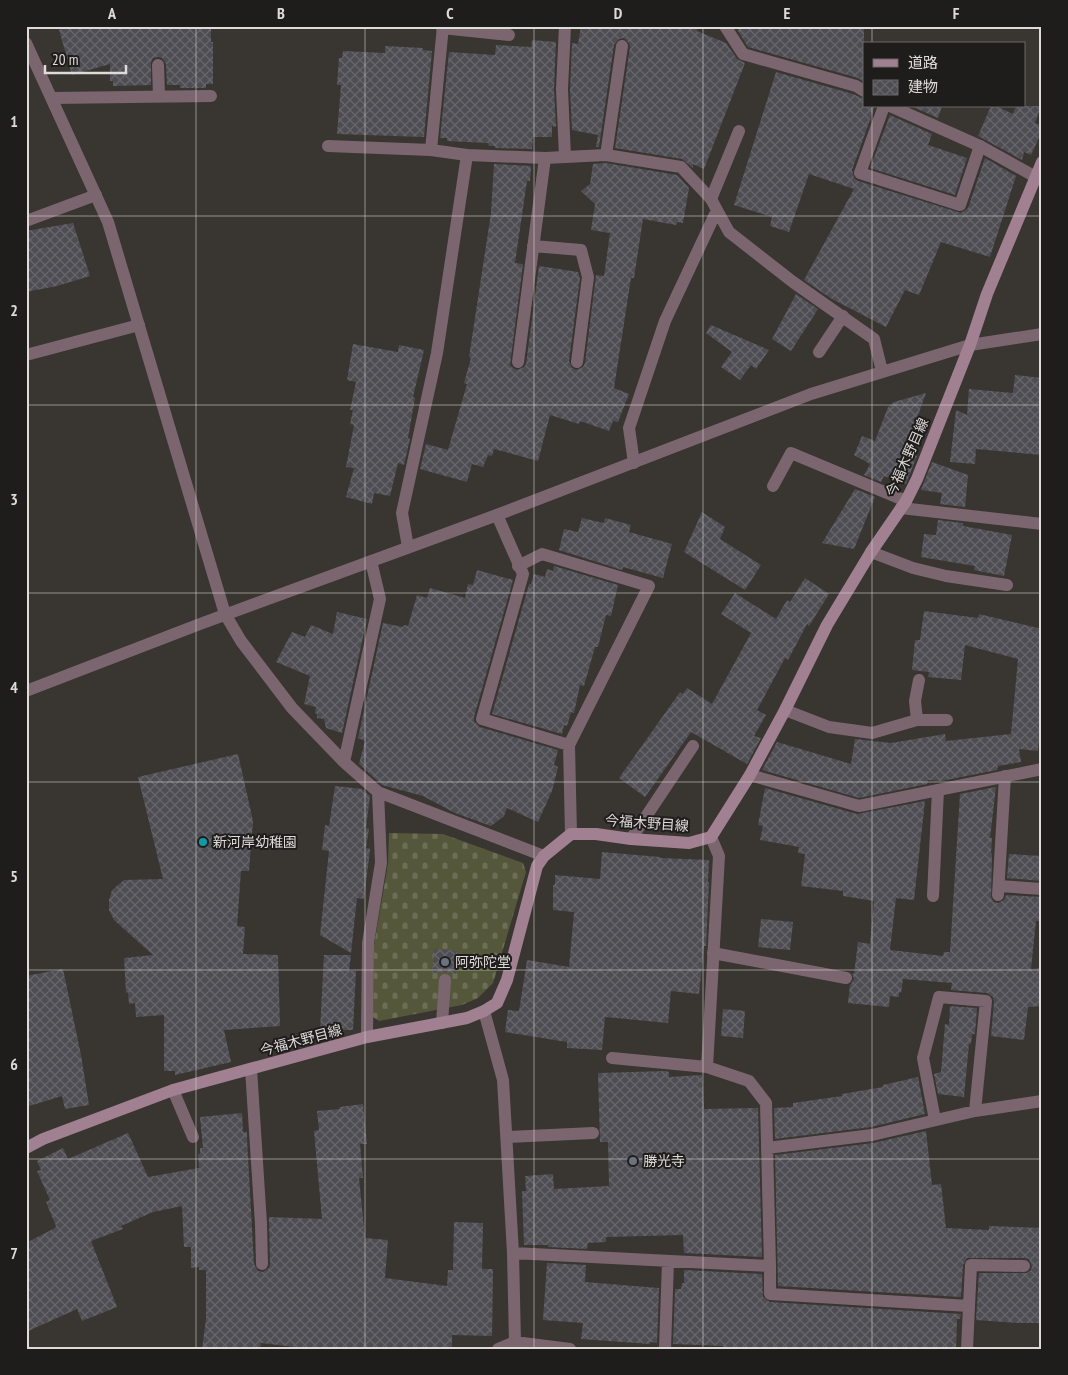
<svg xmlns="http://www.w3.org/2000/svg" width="1068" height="1375" font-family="'PT Sans Narrow','Noto Sans JP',sans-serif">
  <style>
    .cemetery { fill: url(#cemetery-stones) }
    .building { fill: url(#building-cross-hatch) }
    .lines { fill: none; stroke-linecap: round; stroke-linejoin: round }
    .service { stroke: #7b6670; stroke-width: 12 }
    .minor { stroke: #7b6670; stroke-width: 12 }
    .tertiary { stroke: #7b6670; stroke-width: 12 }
    .secondary { stroke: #a18191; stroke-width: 12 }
    .grid { fill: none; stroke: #dedbd8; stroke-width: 1; stroke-opacity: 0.55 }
    .culture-dot { fill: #0f9aa8; stroke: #1f1d1b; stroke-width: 2 }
    .worship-dot { fill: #6b7280; stroke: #1f1d1b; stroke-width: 2 }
    .labels { text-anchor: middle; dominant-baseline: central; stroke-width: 4; stroke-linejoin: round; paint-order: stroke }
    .street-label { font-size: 14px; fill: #dedbd8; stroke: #1f1d1b }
    .poi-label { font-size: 14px; fill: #dedbd8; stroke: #1f1d1b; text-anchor: start }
    .neatline { fill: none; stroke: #dedbd8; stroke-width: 2 }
    .grid-label { font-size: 16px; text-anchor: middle; font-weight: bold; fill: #dedbd8 }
  </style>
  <defs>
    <pattern id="cemetery-stones" width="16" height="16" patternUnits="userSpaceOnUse" patternTransform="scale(1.25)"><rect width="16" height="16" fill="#54573a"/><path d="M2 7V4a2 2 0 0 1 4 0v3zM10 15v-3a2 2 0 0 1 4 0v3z" fill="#6c6f56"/></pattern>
    <pattern id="building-cross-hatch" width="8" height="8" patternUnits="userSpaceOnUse" patternTransform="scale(1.25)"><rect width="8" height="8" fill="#4e4d53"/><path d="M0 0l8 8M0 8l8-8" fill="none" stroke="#67666b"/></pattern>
  </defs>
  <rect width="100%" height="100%" fill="#393531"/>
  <path class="cemetery" d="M389 833 443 834 523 863 526 872 493 983 478 998 462 1005 379 1021 373 1017 374 945 388 864Z"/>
  <path class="building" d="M71 26H175V28H211V42H213V84H206V88H180V85H167L166 64 162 58 158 57 153 58 151 62V85L113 86V81H110V64L72 75 59 30Z
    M581 26H697V31L726 43 737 59 745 63 704 169 693 164V168L682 159 615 148 630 47 629 43 624 38 619 39 614 45 599 147H596L598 135 572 130 570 89 572 43 578 44Z
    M739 26H864V82L858 78 748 47 738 31Z
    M532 40 556 42 554 89 556 127 552 126V137H533L532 149 495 148V146H489L488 143 447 141V138H440L449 52 495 55 496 45 531 47Z
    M385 46 423 48V50L432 51 424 137 337 134 341 85H337L339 58H342L343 51 385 53Z
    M776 72 853 94 864 99V106H875L852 170 854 178 858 181 961 213 968 208 985 158 1016 176 990 257 941 242 919 295 905 290 886 327 832 299 804 280 854 189 809 174 789 232 770 226 772 217 734 205Z
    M911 106H942L938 118Z
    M991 106H996L1013 114 1016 106H1041L1035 123 1042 126V131L1031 155 1024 152 1022 160 978 136Z
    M890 115 932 134 928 145 967 158 955 195 870 168Z
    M606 163 677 175 689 188 683 223 677 222 676 225 643 219 634 278H631L614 388 629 394 618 422 613 421 609 431 580 421 579 424 550 415 538 461 494 449 492 456 488 455 483 467 472 464 467 482 420 469 426 444 448 450 467 384 464 383 471 358 469 357 491 213 494 164 531 166 530 181H527L515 263 523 264 510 365 513 368 517 370 524 367 526 364 539 266 578 272 580 278 569 361 572 368 576 370 583 367 585 363 596 275 604 276 610 233 591 230 595 204 581 191 590 184 593 164Z
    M73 223 90 276 57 286 26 292V231Z
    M796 294 818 309 791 351 772 339Z
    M711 325 755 344 769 350 756 369 751 365 740 380 721 367 732 352 706 333Z
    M353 344 398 352 399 345 424 350 413 397 415 398 408 438 410 439 404 465 398 463 390 496 374 493 372 504 346 497 354 468 346 467 354 425 350 424 353 410H350L356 382 347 380Z
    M1015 375 1042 378V455L976 449 975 464 950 462 956 410 967 415 969 389 1013 393Z
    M926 393 905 452 917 456 906 484 884 476 881 482 864 475 870 464 854 455 862 436 875 441 888 407 894 402Z
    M932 462 968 475 965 507 940 504 942 493 921 490Z
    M855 489 875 497 854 549 822 543Z
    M702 512 725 527 720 539 761 565 745 590 684 552Z
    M582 518 604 523 605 518 631 525 629 532 672 544 663 578 623 567 622 570 559 550 564 529 578 532Z
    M938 520 963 523V526L1012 535 1004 576 974 570 975 566 921 557 924 534 936 535Z
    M554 566 618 585 611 616 606 615 598 647H595L584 686 580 685 574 713 571 712 567 726 564 725 562 734 492 714 529 584H531L534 574 545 577 547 569 553 571Z
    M477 570 513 580 474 717V721L480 727 558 750 554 765 558 767 552 791 538 822 507 808 504 816 491 826 455 813 423 796 382 785 359 764 365 741 358 738 383 623 403 627 404 625 408 626 417 595 427 598 430 588 465 598 468 584 473 585Z
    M805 578 829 594 809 626 807 624 788 660 785 658 757 710 766 715 754 736 761 738 747 764 691 732 645 797 619 778 680 692 683 694 687 688 712 704 751 633 721 614 735 593 776 619 787 600 790 602Z
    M924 611 978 618 979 614 1042 629V707L1038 751 1019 749 1021 762 998 766 997 770 941 781 928 780 927 784 859 798 762 770 777 742 851 764 855 739 891 743 945 734 946 741 1011 734 1018 659 965 645 961 680 928 677 929 672 912 670 915 640H920Z
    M337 612 367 619 342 733 326 728 324 719 317 718V714L315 713 316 707 304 704 310 676 276 662 292 632 305 637 311 625 333 634Z
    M238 754 253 821 249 871H241L237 926 245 927 243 954 278 955 280 1026 224 1030 231 1062 175 1075V1071H164V1015L136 1017 135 1003 129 1004 128 992 126 993 124 958 153 955 114 920 109 910V900L112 890 124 880 163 879 138 777Z
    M335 786 362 789 370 796 366 828 369 829 366 848 370 849 369 858 364 899 357 898 351 953 320 935 329 851 322 850 325 825 329 826Z
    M996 787 990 838H992L991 853H992L991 898 994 902 998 903 1004 900 1006 895 1042 897V921H1036L1031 969 1042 968V1006L1028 1007 1024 1040 991 1036 994 1002 993 997 987 993 951 990 952 983 903 979 901 993 899 992V997L890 996 889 1007 848 1003 850 985 854 979 852 973 854 974 858 942 870 944 874 901 843 896V891L801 886 805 854 798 853 799 847 760 840 763 826 758 825 765 788 857 814 925 801 914 900 896 898 890 950 943 956 944 952H950L960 794Z
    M602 852 660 857V858L709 860 708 882H709L706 946H704L699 994 671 991 668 1023 605 1017 602 1050 567 1048V1042L505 1032 508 1010 519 1011 527 960 569 967 574 912 553 910V886L555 884V875L600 879Z
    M1009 854 1042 856V881L1007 878Z
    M761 919 793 922 790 950 758 947Z
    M434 949 457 951 456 974 446 972 432 973Z
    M324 955H351L349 971H356L353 1030H320Z
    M63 969 81 1055 89 1105 65 1109 62 1096 26 1107V976Z
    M950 1006 977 1008 975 1034H972L971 1044H969L964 1097 938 1094 934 1074 941 1072 945 1024 949 1025Z
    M723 1009 745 1011 743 1038 721 1036Z
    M666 1071 669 1072V1077L702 1075 704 1109 758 1108 762 1257 684 1253 683 1235 606 1237V1242L588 1243 587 1249 548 1247V1245H524L522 1191H526L525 1176 553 1174 554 1189 609 1186 608 1142H600L598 1073Z
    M918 1077 925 1114 871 1127 775 1139 774 1108 793 1107V1103L842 1096V1094L883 1087V1085Z
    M363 1104 367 1144H360L363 1178H359L365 1238 388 1240 385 1278 447 1286 448 1270H453L454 1222 483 1223 482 1269H493L492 1336 452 1335V1349H312L261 1343 260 1349H202L206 1319V1270H199V1267L191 1268V1247H184L182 1206 153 1212 121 1226 123 1229 91 1241 117 1307 82 1321 77 1309 26 1332V1243L55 1228 56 1226 46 1202 50 1200 37 1171 41 1170 37 1161 63 1148 68 1159 128 1133 148 1177 199 1168 198 1154H200V1148H203L200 1117 242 1113 243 1132H247V1139L254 1264 258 1271 263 1272 269 1268 270 1264 269 1217 322 1219 314 1131 319 1130 317 1111 340 1109 339 1107Z
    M926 1131 932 1185 941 1184 946 1228 989 1230V1226L1042 1228V1323H1018L976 1320 979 1273H1027L1031 1270 1032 1266 1029 1259 1024 1258H967L963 1265 961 1297 778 1286 775 1155 873 1143Z
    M547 1263 586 1265 585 1282 659 1288 657 1343 650 1342V1344L581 1339 583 1323 543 1320Z
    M684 1270 762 1274 763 1297 770 1302 961 1314 960 1319H957L956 1349H723V1346L673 1344 675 1289H681L682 1283H684Z"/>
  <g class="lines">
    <path class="service" d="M565 26 562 89 565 157
      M442 28 509 35
      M158 65 159 96
      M884 106 860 173 960 205 980 146
      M606 155 622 46
      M711 199 739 131
      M26 221 96 195
      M533 246 581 250 588 277 577 362
      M819 352 843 316
      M518 362 545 158
      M773 486 791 453 906 501
      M901 508 1042 524
      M871 552 913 568 946 576 1007 585
      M785 710 829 727 872 733 917 720H947
      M917 720 915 701 919 680
      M631 839 693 746
      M999 886 1042 889
      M998 895 1005 776
      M933 896 938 790
      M713 953 846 978
      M442 1023 445 980
      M251 1069 261 1224 262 1264
      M173 1090 193 1137
      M507 1137 593 1133"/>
    <path class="minor" d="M725 26 743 54 856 86 864 91
      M52 98 211 96
      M890 106 980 146 1034 176 1042 178
      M328 146 431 150 467 155
      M431 150 443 26
      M26 355 139 325
      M634 463 629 428 665 321 717 210
      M497 515 523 574 482 719 569 745
      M408 547 402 513 437 353 467 155 545 158 606 155 681 167 711 199 729 232 793 282 874 339 882 371
      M371 561 380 599 344 762 378 792 544 856
      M518 566 542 554 649 586 569 745 571 834
      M225 614 241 641 292 708 344 762
      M750 775 859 806 1042 769
      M484 1011 503 1080 513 1253 515 1342
      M367 1037 368 943 381 863 378 792
      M707 1067 719 856 711 837
      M935 1120 923 1058 939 997 986 1001 975 1111
      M767 1148 872 1135 975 1111 1042 1101
      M513 1253 770 1266 766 1103 749 1081 707 1067 612 1058
      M770 1266V1294L969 1306 971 1265 1024 1266
      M498 1349 515 1342 570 1349
      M665 1349 668 1261
      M967 1349 969 1306"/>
    <path class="tertiary" d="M26 43 108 222 225 614
      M26 691 200 624 497 515 811 394 970 345 1042 334"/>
    <path class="secondary" d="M26 1148 43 1139 173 1090 367 1037 467 1018 484 1011 497 1003 507 980 537 866 544 856 571 834H596L631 839 689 843 711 837 750 775 785 710 827 625 871 552 906 501 917 479 970 345 987 294 1042 162"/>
  </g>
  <path class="grid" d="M196 26V1349M365 26V1349M534 26V1349M703 26V1349M872 26V44M872 106V1349M26 216H1042M26 405H1042M26 593H1042M26 782H1042M26 970H1042M26 1159H1042"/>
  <circle class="culture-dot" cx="203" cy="842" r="5"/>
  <g class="worship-dot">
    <circle cx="445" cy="962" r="5"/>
    <circle cx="633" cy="1161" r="5"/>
  </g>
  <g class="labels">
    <g class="street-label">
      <text transform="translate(907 457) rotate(-66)">今福木野目線</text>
      <text transform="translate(647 823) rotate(4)">今福木野目線</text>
      <text transform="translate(301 1040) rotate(-15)">今福木野目線</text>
    </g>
    <g class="poi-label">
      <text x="213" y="842">新河岸幼稚園</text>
      <text x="455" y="962">阿弥陀堂</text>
      <text x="643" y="1161">勝光寺</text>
    </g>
  </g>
  <rect width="1068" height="1375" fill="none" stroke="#1f1d1b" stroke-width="55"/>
  <rect x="863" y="42" width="162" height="65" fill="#1f1d1b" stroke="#6b6967"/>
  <rect x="873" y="59" width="25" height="8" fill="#a18191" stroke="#6b6967"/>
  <text x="908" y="68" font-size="15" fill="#dedbd8">道路</text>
  <rect x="873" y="80" width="25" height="15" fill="url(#building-cross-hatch)" stroke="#6b6967"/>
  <text x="908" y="92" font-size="15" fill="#dedbd8">建物</text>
  <path d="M45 65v8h81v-8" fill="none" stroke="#dedbd8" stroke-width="2.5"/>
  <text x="52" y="65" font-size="15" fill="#dedbd8" stroke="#1f1d1b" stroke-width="4" paint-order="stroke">20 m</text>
  <rect x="28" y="28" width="1012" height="1320" class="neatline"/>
  <g class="grid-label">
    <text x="112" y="19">A</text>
    <text x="281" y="19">B</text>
    <text x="450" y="19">C</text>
    <text x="618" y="19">D</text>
    <text x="787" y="19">E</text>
    <text x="956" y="19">F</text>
    <text x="14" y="127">1</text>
    <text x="14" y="316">2</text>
    <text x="14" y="505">3</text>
    <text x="14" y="693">4</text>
    <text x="14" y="882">5</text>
    <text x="14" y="1070">6</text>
    <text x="14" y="1259">7</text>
  </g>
</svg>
